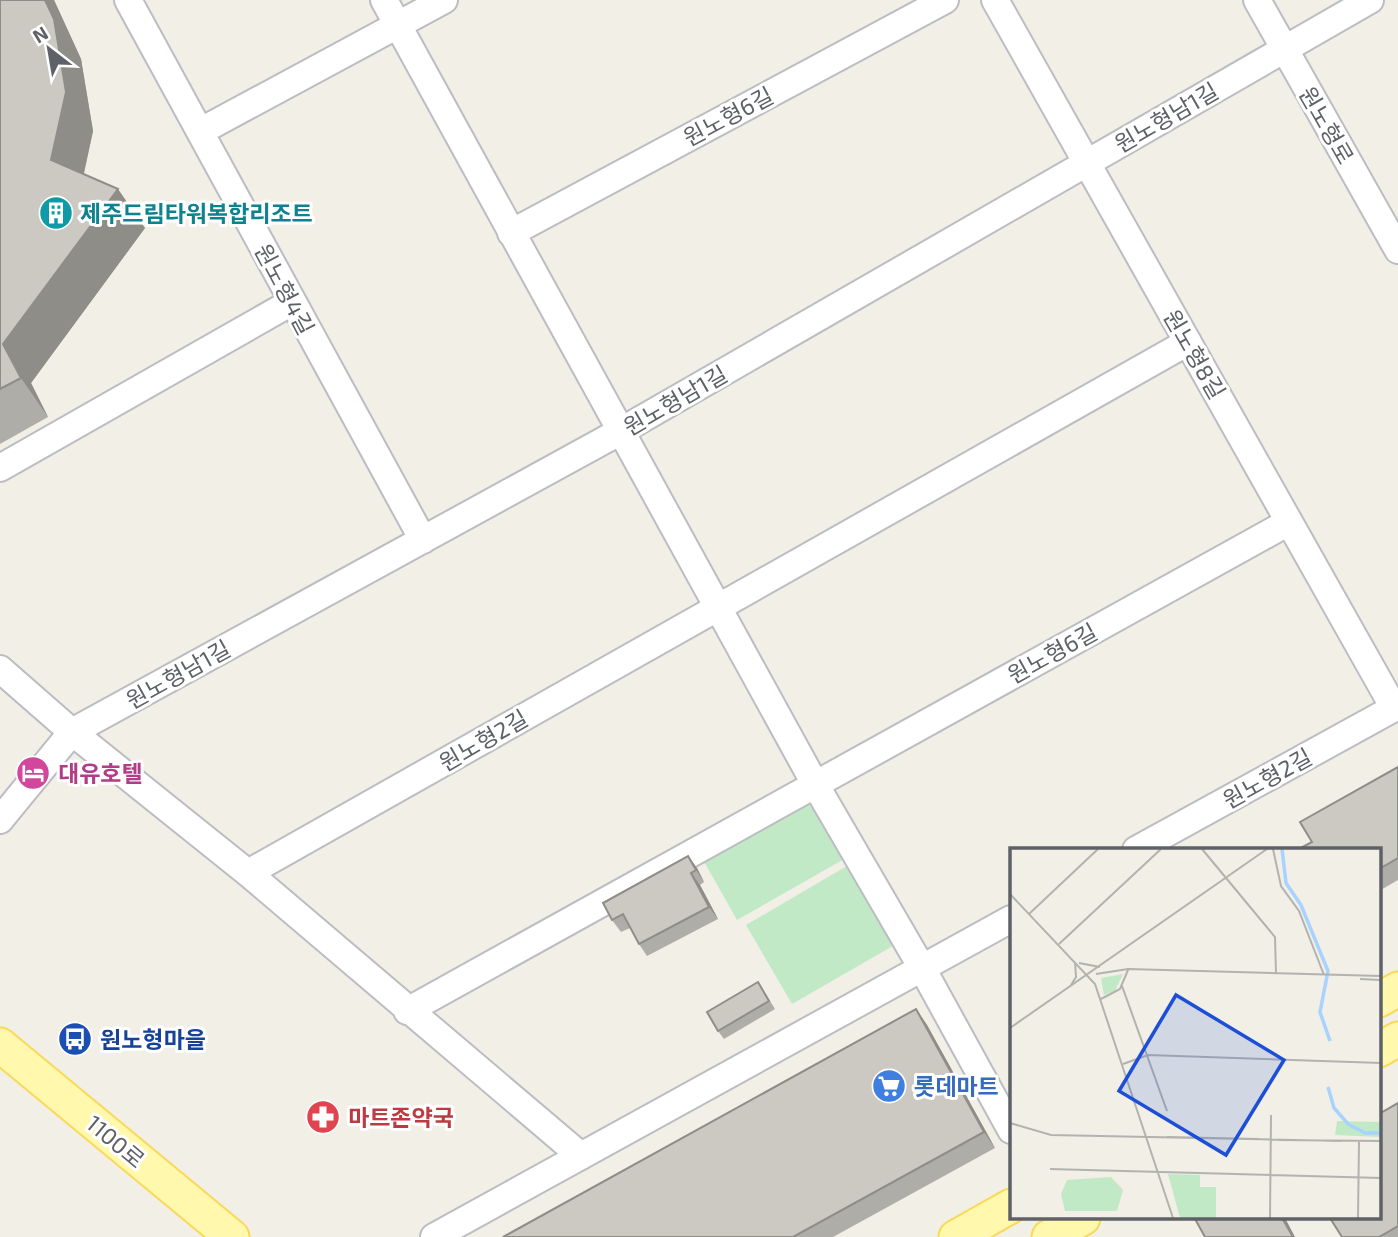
<svg xmlns="http://www.w3.org/2000/svg" width="1398" height="1237" font-family="'Exo 2','Noto Sans KR',sans-serif">
  <style>
    .green { fill: #c2e9c5 }
    .lines { fill: none; stroke-linecap: round; stroke-linejoin: round }
    .minor-casing { stroke: #bbbdc2; stroke-width: 30 }
    .major-casing { stroke: #fad956; stroke-width: 37 }
    .minor { stroke: #fff; stroke-width: 26 }
    .major { stroke: #fff8ad; stroke-width: 33 }
    .wall { fill: #afada8 }
    .shaded-wall { fill: #8f8d88 }
    .building { fill: #ccc9c3; stroke: #8f8d88; stroke-width: 2 }
    .labels { text-anchor: middle; dominant-baseline: central; stroke-width: 6; stroke-linejoin: round; paint-order: stroke }
    .street-label { font-size: 23px; fill: #5e6167; stroke: #fff }
    .culture-label { font-size: 23px; font-weight: bold; fill: #0d838f; stroke: #fff; text-anchor: start }
    .hotel-label { font-size: 23px; font-weight: bold; fill: #b23c85; stroke: #fff; text-anchor: start }
    .transit-label { font-size: 23px; font-weight: bold; fill: #164399; stroke: #fff; text-anchor: start }
    .shop-label { font-size: 23px; font-weight: bold; fill: #366cbe; stroke: #fff; text-anchor: start }
    .health-label { font-size: 23px; font-weight: bold; fill: #be3a42; stroke: #fff; text-anchor: start }
    .inset-river { fill: none; stroke: #a8d2ff; stroke-width: 3.5 }
    .inset-road { fill: none; stroke: #b2b2af; stroke-width: 2 }
    .view { fill: #1d4ed8; fill-opacity: 0.15; stroke: #1d4ed8; stroke-width: 3.5 }
    .inset-edge { fill: none; stroke: #5e6167; stroke-width: 3.5 }
  </style>
  <rect width="100%" height="100%" fill="#f1efe6"/>
  <path class="green" d="M811 796 846 858 737 920 702 858Z
    M852 863 898 943 792 1004 746 925Z"/>
  <g class="lines">
    <g class="minor-casing">
      <path id="minor" d="M128 0 423 540
        M384 0 815 784 922 968 1011 1130
        M995 0 1394 708
        M1257 0 1398 250
        M201 131 444 0
        M511 233 945 0
        M0 468 292 302
        M0 669 72 732 248 873 581 1156
        M0 820 72 732 621 431 1370 0
        M1136 850 1398 706
        M248 873 1188 342
        M407 1011 1289 522
        M434 1237 1011 919"/>
    </g>
    <g class="major-casing">
      <path id="major" d="M1379 1000 1398 989
        M0 1045 232 1237
        M1379 1050 1398 1039
        M956 1237 1011 1206
        M1049 1237 1083 1218"/>
    </g>
    <use href="#minor" class="minor"/>
    <use href="#major" class="major"/>
  </g>
  <path class="wall" d="M0 0H54L81 59 93 131 84 174 145 228 31 383 48 417 0 444Z
    M1398 767V880L1379 891V850L1312 842Z
    M688 856 697 868 704 882 700 885 718 919 647 956 639 944 630 928 621 932 612 920Z
    M758 982 775 1009 724 1039 718 1031Z
    M916 1009 927 1025 995 1148 833 1237H503Z
    M1398 1103V1237H1342Z"/>
  <path class="shaded-wall" d="M45 0H54L81 59 93 131 78 199 51 160Z
    M118 189 145 228 31 383 48 417 21 378 3 344Z
    M688 856 697 868 704 882 696 870Z
    M691 873 700 885 718 919 709 907Z
    M916 1009 927 1025 995 1148 984 1132Z
    M1282 1218H1285L1295 1237H1293Z"/>
  <path class="building" d="M0 0H45L54 19 66 92 51 160 118 189 3 344 21 378 0 389Z
    M1398 767V858L1379 869V850H1297L1312 842 1300 822Z
    M688 856 696 870 691 873 709 907 639 944 623 914 612 920 603 903Z
    M758 982 769 1001 718 1031 707 1012Z
    M916 1009 984 1132 793 1237H503Z
    M1398 1103V1226L1379 1237H1342L1330 1218H1379V1114Z
    M1196 1218H1282L1293 1237H1205L1195 1219Z"/>
  <defs>
    <g id="building-disc" transform="scale(1.75)"><circle r="9.5" fill="#0f9aa8" stroke="#fff"/><path d="M-4-6H4V6H1V3H-1V6H-4ZM-2.5-4.3h1.7v1.8h-1.7ZM.8-4.3h1.7v1.8H.8ZM-2.5-1h1.7V.8h-1.7ZM.8-1h1.7V.8H.8Z" fill="#fff"/></g>
    <g id="hotel-disc" transform="scale(1.75)"><circle r="9.5" fill="#d1479c" stroke="#fff"/><path d="M-6-4.5h1.5V1H6V5H4.5V3h-9V5H-6ZM-4 0a1.8 1.8 0 1 1 3.6 0ZM.5 0V-2.5h3Q6-2.5 6 0Z" fill="#fff"/></g>
    <g id="bus-disc" transform="scale(1.75)"><circle r="9.5" fill="#1a4fb4" stroke="#fff"/><path d="M-5-6H5V4H4V6H2V4H-2V6H-4V4H-5ZM-3.5-4V0h7V-4ZM-3.5 1.2v1.5H-2V1.2ZM2 1.2v1.5H3.5V1.2Z" fill="#fff"/></g>
    <g id="supermarket-disc" transform="scale(1.75)"><circle r="9.5" fill="#3f7fe0" stroke="#fff"/><path d="M-6-5.5h2.5l.6 2H6L4.5 2H-2.5L-4.4-4H-6ZM-1.5 3.2a1.3 1.3 0 1 0 .1 0ZM3 3.2a1.3 1.3 0 1 0 .1 0Z" fill="#fff"/></g>
    <g id="pharmacy-disc" transform="scale(1.75)"><circle r="9.5" fill="#e0444e" stroke="#fff"/><path d="M-2-6h4v4h4v4h-4v4h-4v-4h-4v-4h4Z" fill="#fff"/></g>
  </defs>
  <g fill-rule="evenodd">
    <use href="#building-disc" x="56" y="213"/>
    <use href="#hotel-disc" x="33" y="773"/>
    <use href="#bus-disc" x="75" y="1039"/>
    <use href="#supermarket-disc" x="889" y="1086"/>
    <use href="#pharmacy-disc" x="323" y="1117"/>
  </g>
  <g class="labels">
    <g class="street-label">
      <text transform="translate(728 116) rotate(-28)">원노형6길</text>
      <text transform="translate(1166 117) rotate(-30)">원노형남1길</text>
      <text transform="translate(1327 125) rotate(60)">원노형로</text>
      <text transform="translate(285 289) rotate(62)">원노형4길</text>
      <text transform="translate(1195 354) rotate(60)">원노형8길</text>
      <text transform="translate(675 400) rotate(-30)">원노형남1길</text>
      <text transform="translate(1052 653) rotate(-29)">원노형6길</text>
      <text transform="translate(178 674) rotate(-29)">원노형남1길</text>
      <text transform="translate(483 740) rotate(-30)">원노형2길</text>
      <text transform="translate(1267 778) rotate(-29)">원노형2길</text>
      <text transform="translate(116 1141) rotate(40)">1100로</text>
    </g>
    <g class="culture-label">
      <text x="80" y="213">제주드림타워복합리조트</text>
    </g>
    <g class="hotel-label">
      <text x="58" y="773">대유호텔</text>
    </g>
    <g class="transit-label">
      <text x="100" y="1039">원노형마을</text>
    </g>
    <g class="shop-label">
      <text x="914" y="1086">롯데마트</text>
    </g>
    <g class="health-label">
      <text x="348" y="1117">마트존약국</text>
    </g>
  </g>
  <g transform="translate(1010 848)">
    <rect width="371" height="371" fill="#f1efe6"/>
    <path d="M113 126 105 143 94 147 91 130ZM327 273 371 274V289L325 287ZM158 326 190 327V339H206V370H170ZM101 329 113 342 107 363H55L51 346 57 332Z" fill="#c2e9c5"/>
    <path class="inset-river" d="M272 1 276 35 291 57 318 123 310 164 320 193M318 239 324 260 338 276 355 285H371"/>
    <path class="inset-road" d="M192 1 265 89 266 126M263 1 271 38 289 63 314 127M0 46 85 136 163 370M19 66 88 1M49 96 151 1M69 115 90 119M86 126 118 121 371 128M350 131 371 132M61 137 66 129 65 114M112 138 157 263M91 151 110 141 118 122M0 180 257 1M113 216 138 207 371 215M0 275 41 287 331 293M157 289 249 291M269 292 371 293M40 321 371 330M260 370 261 267M348 370 349 294"/>
    <path class="view" d="M166 147 274 212 216 307 109 243Z"/>
    <rect width="371" height="371" class="inset-edge"/>
  </g>
  <g transform="translate(49 49) rotate(329)" stroke="#ffffff" stroke-width="5" paint-order="stroke">
  <path d="M0-5L12 26L0 18L-12 26Z" fill="#5e6167"/>
  <text y="-10" font-size="19" font-weight="bold" text-anchor="middle" fill="#5e6167">N</text>
  </g>
</svg>
